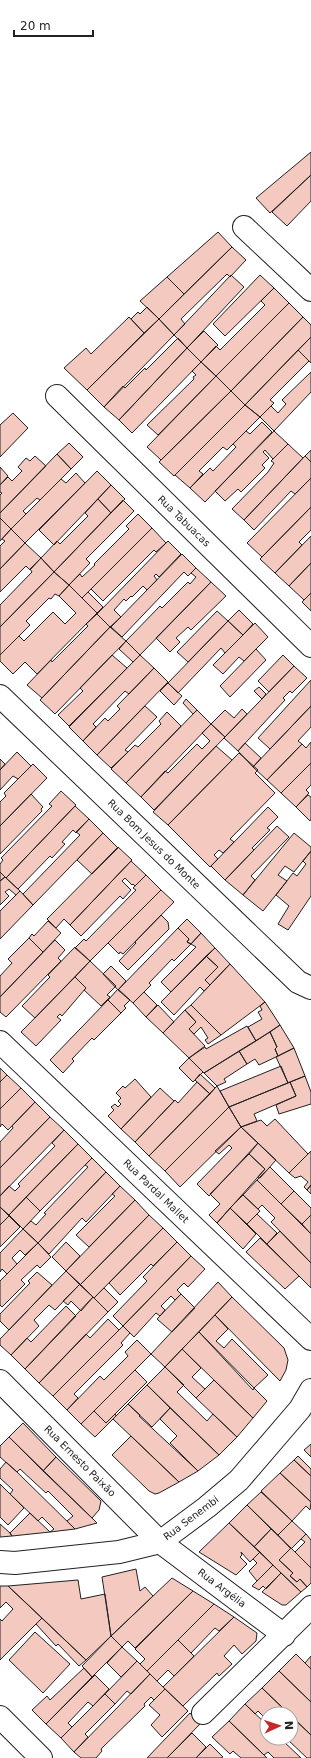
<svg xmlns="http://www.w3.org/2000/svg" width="311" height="1758" font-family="'DejaVu Sans',sans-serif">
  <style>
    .building { fill: #f3c9c0; stroke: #222 }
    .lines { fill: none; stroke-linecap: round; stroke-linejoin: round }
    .minor-casing { stroke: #222; stroke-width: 24 }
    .minor { stroke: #fff; stroke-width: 22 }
    .labels { text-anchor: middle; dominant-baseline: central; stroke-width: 3; stroke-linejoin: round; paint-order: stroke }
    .street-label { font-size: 10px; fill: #222; stroke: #fff }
  </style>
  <rect width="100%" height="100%" fill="#fff"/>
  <path class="building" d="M311 152V175L270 213 256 198Z
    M311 175V201L287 226 272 212Z
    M218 232 232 247 184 294 167 277Z
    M232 247 246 260 230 277 227 274 181 319 185 324 174 335 159 319Z
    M231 275 244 287 187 348 174 335Z
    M260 275 274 288 225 336 213 324Z
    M167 277 184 294 159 319 140 301Z
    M274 288 289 303 216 376 201 362 216 346 220 350 265 305 261 301Z
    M289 303 303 317 231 391 216 376Z
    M147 307 159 319 144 333 131 319 138 312 140 314Z
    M129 317 144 333 87 390 64 368 86 348 91 354Z
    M303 317 311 325V337L245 405 231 391Z
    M159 319 174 335 104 407 87 390Z
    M204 331 218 345 201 362 187 348Z
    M311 337V363L298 350Z
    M178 338 187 348 119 420 104 407 123 386 125 388 145 368 146 370Z
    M187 348 201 362 132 433 119 420Z
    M298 350 309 361 270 400 274 403 260 417 245 405Z
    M201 362 216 376 158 435 147 425 194 379 193 377 196 375 192 371Z
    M311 372V392L274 431 260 417 271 406 278 413 286 404 282 400Z
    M216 376 231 391 161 460 147 447Z
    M231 391 245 405 174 476 159 462Z
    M245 405 260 417 227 450 223 447 199 471 203 474 190 488 175 475Z
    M13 413 28 428 0 457V425Z
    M262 422 272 432 205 502 190 488 210 468 213 471 236 447 233 444 246 431 250 434Z
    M274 431 288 444 273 459 265 450 263 452 269 458 262 465 265 468 241 492 238 489 225 501 215 491Z
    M69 443 83 457 71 469 57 454Z
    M288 444 303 458 244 520 232 509 268 472 274 463 271 461Z
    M311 450V462L305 456Z
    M57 454 71 469 40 500 37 498 23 511 26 514 11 529 0 518V513Z
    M35 456 46 466 0 513V495L2 493 0 492V485L8 477 12 481 22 471 18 467 26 458 30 461Z
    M305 456 311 462V478L295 494 291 491 254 530 244 520Z
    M0 467 8 476 0 485Z
    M97 471 111 485 54 545 39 530Z
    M76 473 85 483 25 543 11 529 61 479 66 483Z
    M311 478V507L262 557 247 543Z
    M111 485 125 499 111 513 98 499Z
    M98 499 111 513 54 572 41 558 57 541 60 544 88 516 85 513Z
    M123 500 134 511 86 559 90 563 69 585 54 572Z
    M311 507V530L299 542 302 545 275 573 260 559Z
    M138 514 152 528 82 598 69 585 80 574 82 577 95 565 94 564 129 529 126 526Z
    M0 518 11 529 0 541Z
    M152 528 166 543 156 552 154 550 103 601 91 589Z
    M11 529 25 543 0 569V546L5 541 2 539Z
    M311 536V563L289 586 275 573Z
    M168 541 181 554 159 577 156 574 154 576 157 580 147 590 143 586 132 597 131 596 126 601 124 599 114 610 121 617 110 627 97 614Z
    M25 543 41 558 30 570 26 566 0 592V569Z
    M182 554 196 568 188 576 184 572 122 637 111 627Z
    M41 558 54 572 0 627V605L32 572 30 569Z
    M311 563V593L304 600 289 586Z
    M196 568 211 582 140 655 126 641 160 606 162 608 188 582 190 584 196 577 191 573Z
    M54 572 69 585 59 596 55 594 51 599 49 598 26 621 30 625 0 655V627Z
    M211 582 226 596 191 630 188 627 176 638 180 642 170 652 156 638Z
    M69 585 97 613 37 674 25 662 13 674 0 661V655L19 636 24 641 53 612 65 624 76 613 59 596Z
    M88 592 103 607 97 613 82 598Z
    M311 593V611L302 602Z
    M239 610 253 624 243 635 228 621Z
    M217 611 228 621 188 662 177 652Z
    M97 614 110 627 42 698 27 685 51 660 52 662 88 626 86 624Z
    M228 621 243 635 225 653 221 648 178 693 168 683Z
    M255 623 268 637 244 661 239 657 223 674 213 665Z
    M110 627 126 641 55 714 40 700Z
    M126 641 140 655 133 662 119 649Z
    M256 649 266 660 230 697 220 686Z
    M112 655 127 668 69 726 58 715 83 691 80 688Z
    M140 655 154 668 129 694 125 691 93 724 96 727 83 741 69 727Z
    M283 655 294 666 269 692 258 681Z
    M294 666 307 678 292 693 290 691 283 698 285 700 238 751 224 738Z
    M154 668 168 682 97 755 83 741 105 718 108 721 120 709 117 706Z
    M311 680V706L270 749 258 738Z
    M168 683 182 696 174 705 160 691Z
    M259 687 266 694 262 699 254 691Z
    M186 699 197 710 193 714 183 703Z
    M145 706 157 717 125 750 128 752 111 768 97 755Z
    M311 706V727L298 741 302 744 267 780 253 767Z
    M242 709 247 714 225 737 211 724 225 710 234 718Z
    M197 710 211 724 141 797 126 783Z
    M167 712 181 726 126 783 111 769 135 745 138 747 161 724 159 721Z
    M211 724 225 737 154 810 141 797 165 771 168 773 197 744 202 749 210 741 202 733Z
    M311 742V763L281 793 267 780 302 744 306 748Z
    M245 743 261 758 253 767 238 751Z
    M216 746 232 760 168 825 153 812Z
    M17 752 31 766 18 779 13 776 0 790V770Z
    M239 753 258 770 255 773 275 793 230 839 234 842 223 853 219 850 214 855 218 859 210 867 168 825Z
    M0 759 5 764 0 770Z
    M311 763V785L306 790 309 793 296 807 281 793Z
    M33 764 47 778 0 826V802L6 796 4 793Z
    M61 791 76 805 6 878 0 872V864L3 860 1 858 52 806 49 804Z
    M31 794 43 807 41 809 42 811 0 854V826Z
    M308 795 311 797V819L310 821 296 807Z
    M75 806 89 819 76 833 73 830 62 842 65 844 52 858 50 856 18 889 6 878Z
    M268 807 278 817 267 828 270 830 252 848 254 850 225 880 211 866Z
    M89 819 103 833 33 905 23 894 80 835 76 832Z
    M277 826 289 837 251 876 255 880 243 895 225 880Z
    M103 833 118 848 92 874 77 860Z
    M294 833 311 847V851L294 872 285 866 278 875 287 881 263 911 243 895Z
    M118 847 132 860 70 925 64 919 56 928 47 919Z
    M311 851V896L288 930 278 924 289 906 276 895 293 873 297 876 306 864 303 861Z
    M131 861 146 875 135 886 133 884 132 885 125 878 122 881 131 890 123 899 120 896 81 936 70 925Z
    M0 872 5 877 0 881Z
    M146 875 161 890 90 961 75 948 84 939 86 941 136 890 133 888Z
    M5 877 20 891 16 895 9 889 5 892 9 896 0 905V881Z
    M161 890 174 902 123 954 120 952 119 954 108 943Z
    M20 891 33 905 0 939V911Z
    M161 915 168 922 169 929 128 970 119 961 136 943 135 942Z
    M187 919 201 933 191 944 187 942 189 939 178 928Z
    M48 921 61 933 43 952 29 938 32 934 34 936Z
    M178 928 189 939 187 942 191 944 174 961 172 959 149 983 151 985 133 1003 118 990Z
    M201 933 215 948 171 992 161 982 196 947 191 944Z
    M29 938 43 952 0 997V976L12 963 8 959Z
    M55 940 65 950 58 958 61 961 6 1017 0 1012V997Z
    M75 947 90 961 35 1018 22 1006 50 977 48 975Z
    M215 948 230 964 210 985 205 980 218 967 206 956Z
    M206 956 218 967 205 980 210 985 204 991 200 987 174 1015 161 1002Z
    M90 961 116 986 107 995 110 997 101 1006 84 990 86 988 75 977Z
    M230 964 265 1002 221 1035 191 1005Z
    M111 966 126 981 118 990 103 974Z
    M75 977 86 988 62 1016 60 1014 57 1017 61 1020 36 1046 21 1032Z
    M118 989 130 1000 124 1006 126 1008 121 1013 108 1000Z
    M144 992 157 1005 146 1017 133 1003Z
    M108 1000 121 1013 94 1040 92 1038 72 1059 74 1061 63 1073 50 1060Z
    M265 1002 280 1025 256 1041 248 1027 262 1019 258 1012 262 1010 260 1006Z
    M158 1005 174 1022 163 1033 146 1017Z
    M191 1005 221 1035 208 1044 205 1040 208 1038 201 1027 194 1034 189 1029 196 1022 185 1010Z
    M185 1010 196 1022 189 1029 205 1046 189 1058 163 1033Z
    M280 1025 294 1048 278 1056 275 1049 277 1047 270 1032Z
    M247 1026 256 1041 204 1073 189 1058 205 1047 206 1049Z
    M270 1032 277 1047 275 1049 278 1056 259 1065 255 1059 247 1064 239 1051Z
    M294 1048 305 1076 288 1083 276 1057Z
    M239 1051 247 1064 224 1079 226 1082 217 1086 204 1073Z
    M189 1058 203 1072 193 1082 179 1068Z
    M281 1066 288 1083 229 1107 220 1091Z
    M0 1068 7 1075 0 1082Z
    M200 1074 215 1088 210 1094 195 1080Z
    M7 1075 21 1088 0 1109V1082Z
    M305 1076 311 1092V1104L279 1114 276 1105 296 1096 290 1082Z
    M135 1079 151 1097 121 1129 108 1116 114 1110 111 1107 115 1104 118 1107 121 1104 118 1101 121 1098 116 1093 123 1086 125 1088Z
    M197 1082 210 1094 149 1156 135 1142 175 1100 178 1103Z
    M290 1082 296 1096 254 1114 257 1121 241 1127 229 1107Z
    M217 1086 229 1107 165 1171 149 1156Z
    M21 1088 35 1102 8 1130 2 1124 0 1127V1109Z
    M160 1088 174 1101 135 1142 121 1129Z
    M35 1102 50 1117 0 1168V1142L13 1128 12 1126Z
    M229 1107 241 1127 180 1187 165 1171Z
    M50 1117 64 1130 0 1196V1168Z
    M275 1119 308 1154 289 1173 241 1127 261 1120 267 1126Z
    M241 1127 258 1143 209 1196 197 1184 232 1148 229 1145 219 1154 215 1151Z
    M64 1130 78 1144 9 1215 0 1207V1196L9 1186 15 1191 20 1186 18 1184 55 1146 52 1143Z
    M258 1143 276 1160 260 1178 258 1177 265 1169 249 1154Z
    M78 1144 92 1158 40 1211 26 1197Z
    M311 1151V1185L307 1190 304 1187 308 1182 301 1176 295 1178 289 1173Z
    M249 1154 265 1169 217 1223 209 1215 220 1204 210 1194Z
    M92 1158 106 1172 38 1243 23 1229 31 1221 36 1225 46 1214 44 1213 88 1167 85 1165Z
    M270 1167 294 1191 281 1204 257 1180Z
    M106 1172 120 1186 86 1222 82 1218 49 1254 38 1243Z
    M257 1180 311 1234V1263L271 1222 275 1218 262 1205 258 1209 243 1195Z
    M311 1185V1194L307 1190Z
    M120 1186 135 1200 89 1247 76 1235 115 1196 112 1194Z
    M294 1191 311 1208V1215L302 1224 281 1204Z
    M243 1195 260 1211 247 1224 230 1208Z
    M26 1197 40 1211 23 1229 9 1215Z
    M135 1200 149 1215 80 1285 66 1271Z
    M0 1207 9 1216 0 1225Z
    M230 1208 256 1234 243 1249 217 1223Z
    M257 1214 277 1233 267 1244 247 1224Z
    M149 1215 163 1228 94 1298 80 1285Z
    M311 1215V1234L302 1224Z
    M9 1216 20 1227 0 1247V1225Z
    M163 1228 177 1242 153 1266 151 1264 120 1295 109 1283Z
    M23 1229 38 1243 25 1255 20 1250 12 1258 17 1264 7 1274 2 1269 0 1272V1253Z
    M280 1231 311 1263V1288L267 1244Z
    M260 1238 299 1276 285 1289 246 1252Z
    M66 1242 80 1256 66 1271 52 1257Z
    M177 1242 191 1256 123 1326 113 1316 147 1281 143 1277Z
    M38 1243 51 1257 40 1268 37 1265 21 1280 25 1284 2 1307 0 1305V1281Z
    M191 1256 205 1269 188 1287 184 1283 177 1290 181 1294 175 1300 171 1296 161 1306 165 1310 160 1316 156 1313 134 1337 123 1326Z
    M66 1271 80 1284 55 1310 49 1305 34 1320 39 1326 11 1355 0 1345V1339Z
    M37 1272 52 1285 9 1330 0 1321V1314L30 1283 28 1281Z
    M218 1282 232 1297 165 1367 151 1354Z
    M80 1284 93 1297 81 1311 71 1301 68 1305 63 1301Z
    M104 1288 118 1302 108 1312 94 1298Z
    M181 1294 195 1308 172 1332 157 1319Z
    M93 1297 108 1312 39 1383 25 1369Z
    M232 1297 284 1348 288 1360 286 1370 280 1381 215 1315Z
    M66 1306 76 1316 25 1369 11 1355 27 1338 31 1342Z
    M215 1315 228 1329 216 1341 224 1348 232 1339 268 1375 254 1388 199 1332Z
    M108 1319 119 1330 53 1396 39 1383 86 1334 90 1338Z
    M123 1326 130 1333 121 1343 123 1345 74 1394 78 1398 67 1410 53 1396Z
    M199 1332 253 1390 254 1388 267 1401 253 1418 182 1349Z
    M137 1340 151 1354 81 1424 67 1410 100 1376 104 1380 128 1356 125 1352Z
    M182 1349 201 1368 192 1377 205 1389 196 1398 165 1367Z
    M165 1367 184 1385 177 1392 207 1421 213 1414 237 1437 219 1455 147 1385Z
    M135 1370 147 1382 106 1423 94 1411Z
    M214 1380 253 1418 237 1437 196 1398Z
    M147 1385 170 1408 152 1427 128 1404Z
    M128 1404 140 1415 139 1416 198 1471 179 1482 113 1419Z
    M170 1408 219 1455 198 1471 170 1443 177 1436 160 1419Z
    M94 1411 106 1423 115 1414 116 1416 95 1437 81 1424Z
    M23 1423 56 1457 43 1471 9 1437Z
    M131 1436 179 1482 159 1493 155 1494 149 1491 112 1455Z
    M9 1437 92 1518 97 1523 75 1529 67 1521 73 1516 48 1491 46 1493 20 1469 17 1472 0 1457V1446Z
    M311 1444V1457L304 1450Z
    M298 1456 311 1469V1476L294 1460Z
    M56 1457 101 1501 99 1510 92 1518 43 1471Z
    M294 1460 311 1476V1502L280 1473Z
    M6 1462 17 1472 75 1529 50 1532 54 1529 42 1517 38 1521 10 1494 13 1490 0 1478V1469Z
    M280 1473 311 1502 310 1510 306 1506 292 1521 261 1491Z
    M0 1484 24 1508 8 1525 0 1517Z
    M261 1492 292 1521 278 1535 247 1505Z
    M247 1505 271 1529 254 1547 229 1523Z
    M30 1513 50 1532 12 1536 10 1533Z
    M292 1521 306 1534 291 1549 278 1535Z
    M229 1523 260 1552 250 1562 241 1552 242 1555 240 1557 247 1564 236 1575 199 1552Z
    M0 1524 10 1533 12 1536 0 1537Z
    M271 1529 291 1548 279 1560 293 1573 290 1576 297 1582 300 1579 307 1587 301 1592 254 1547Z
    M306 1534 311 1540V1568L295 1552 305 1542 301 1539Z
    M291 1548 311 1568V1583L307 1587 300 1579 297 1582 290 1576 293 1573 279 1560Z
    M260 1552 273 1565 257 1581 249 1571 257 1563 253 1559Z
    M273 1565 281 1573 266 1589 263 1586 259 1590 252 1586Z
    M136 1569 140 1591 145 1587 153 1596 111 1636 102 1577Z
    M281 1573 301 1592 286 1605H282L262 1592Z
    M172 1578 193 1591 135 1648 128 1641 122 1647 111 1636Z
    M78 1580 81 1599 105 1594 111 1636 86 1660 8 1586Z
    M0 1586H8L42 1618 0 1660V1619L2 1621 13 1609 6 1602 0 1608Z
    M193 1591 214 1604 147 1671 140 1664 145 1659 135 1649Z
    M214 1604 234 1617 219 1631 215 1628 191 1653 178 1640Z
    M234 1617 257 1633 256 1641 242 1654 234 1645 224 1656 232 1664 219 1676 217 1673 183 1706 163 1687Z
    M42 1618 86 1660 79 1666 58 1644 56 1646 36 1624Z
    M35 1632 70 1664 43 1693 9 1660Z
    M111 1636 122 1647 92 1677 82 1666Z
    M178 1640 194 1656 174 1676 168 1670 157 1681 147 1671Z
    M122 1647 137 1661 121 1677 107 1663Z
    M296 1654 311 1669V1702L279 1671Z
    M311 1656V1669L305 1663Z
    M137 1661 150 1674 131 1694 127 1691 115 1704 105 1694Z
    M84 1668 92 1677 46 1724 32 1710 47 1696 50 1700Z
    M279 1671 311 1702V1735L262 1688Z
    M150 1674 165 1689 154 1700 151 1697 144 1704 145 1706 101 1749 102 1751 96 1758H81L74 1752Z
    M95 1675 109 1689 93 1706 88 1702 68 1723 72 1727 61 1738 46 1724Z
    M262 1688 289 1714H267V1720L258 1711 255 1714 245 1704Z
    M165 1689 188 1711 162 1737 151 1725 160 1715 149 1705Z
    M105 1694 115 1704 85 1734 88 1737 74 1752 61 1738Z
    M245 1704 267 1725V1738H280L301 1758H274L268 1752 264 1755 229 1721Z
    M190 1713 200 1724 167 1758H147Z
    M291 1716 311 1735V1758H307L286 1738H291Z
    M229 1721 264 1755 267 1758H241L233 1751 230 1754 212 1737Z
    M192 1733 206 1747 196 1758H167Z
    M210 1744 223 1757 221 1758H196Z"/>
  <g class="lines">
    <g class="minor-casing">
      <path id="minor" d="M244 227 311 290
        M57 396 311 646
        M0 696 298 982 311 988
        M0 1042 311 1339
        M0 1381 160 1542 284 1635
        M0 1562 15 1563 119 1552 160 1542 207 1507 239 1480 300 1409 311 1390
        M203 1713 311 1607
        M0 1717 41 1758"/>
    </g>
    <use href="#minor" class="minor"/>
  </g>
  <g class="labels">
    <g class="street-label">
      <text transform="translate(184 521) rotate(44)">Rua Tabuacas</text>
      <text transform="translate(154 844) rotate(44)">Rua Bom Jesus do Monte</text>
      <text transform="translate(156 1191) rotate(44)">Rua Pardal Mallet</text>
      <text transform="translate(80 1461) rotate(45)">Rua Ernesto Paixão</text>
      <text transform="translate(191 1518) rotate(-37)">Rua Senembi</text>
      <text transform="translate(222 1588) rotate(37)">Rua Argélia</text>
    </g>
  </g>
  <g transform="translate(279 1726) rotate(87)"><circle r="19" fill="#ffffff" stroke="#a7a7a7"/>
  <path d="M0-3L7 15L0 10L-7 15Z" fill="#c62828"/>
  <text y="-6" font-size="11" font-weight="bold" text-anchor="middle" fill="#222222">N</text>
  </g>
  <path d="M14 30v6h79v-6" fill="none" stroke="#222222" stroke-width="2"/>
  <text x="20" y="30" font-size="12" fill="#222222" stroke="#ffffff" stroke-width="3" paint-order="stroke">20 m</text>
</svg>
